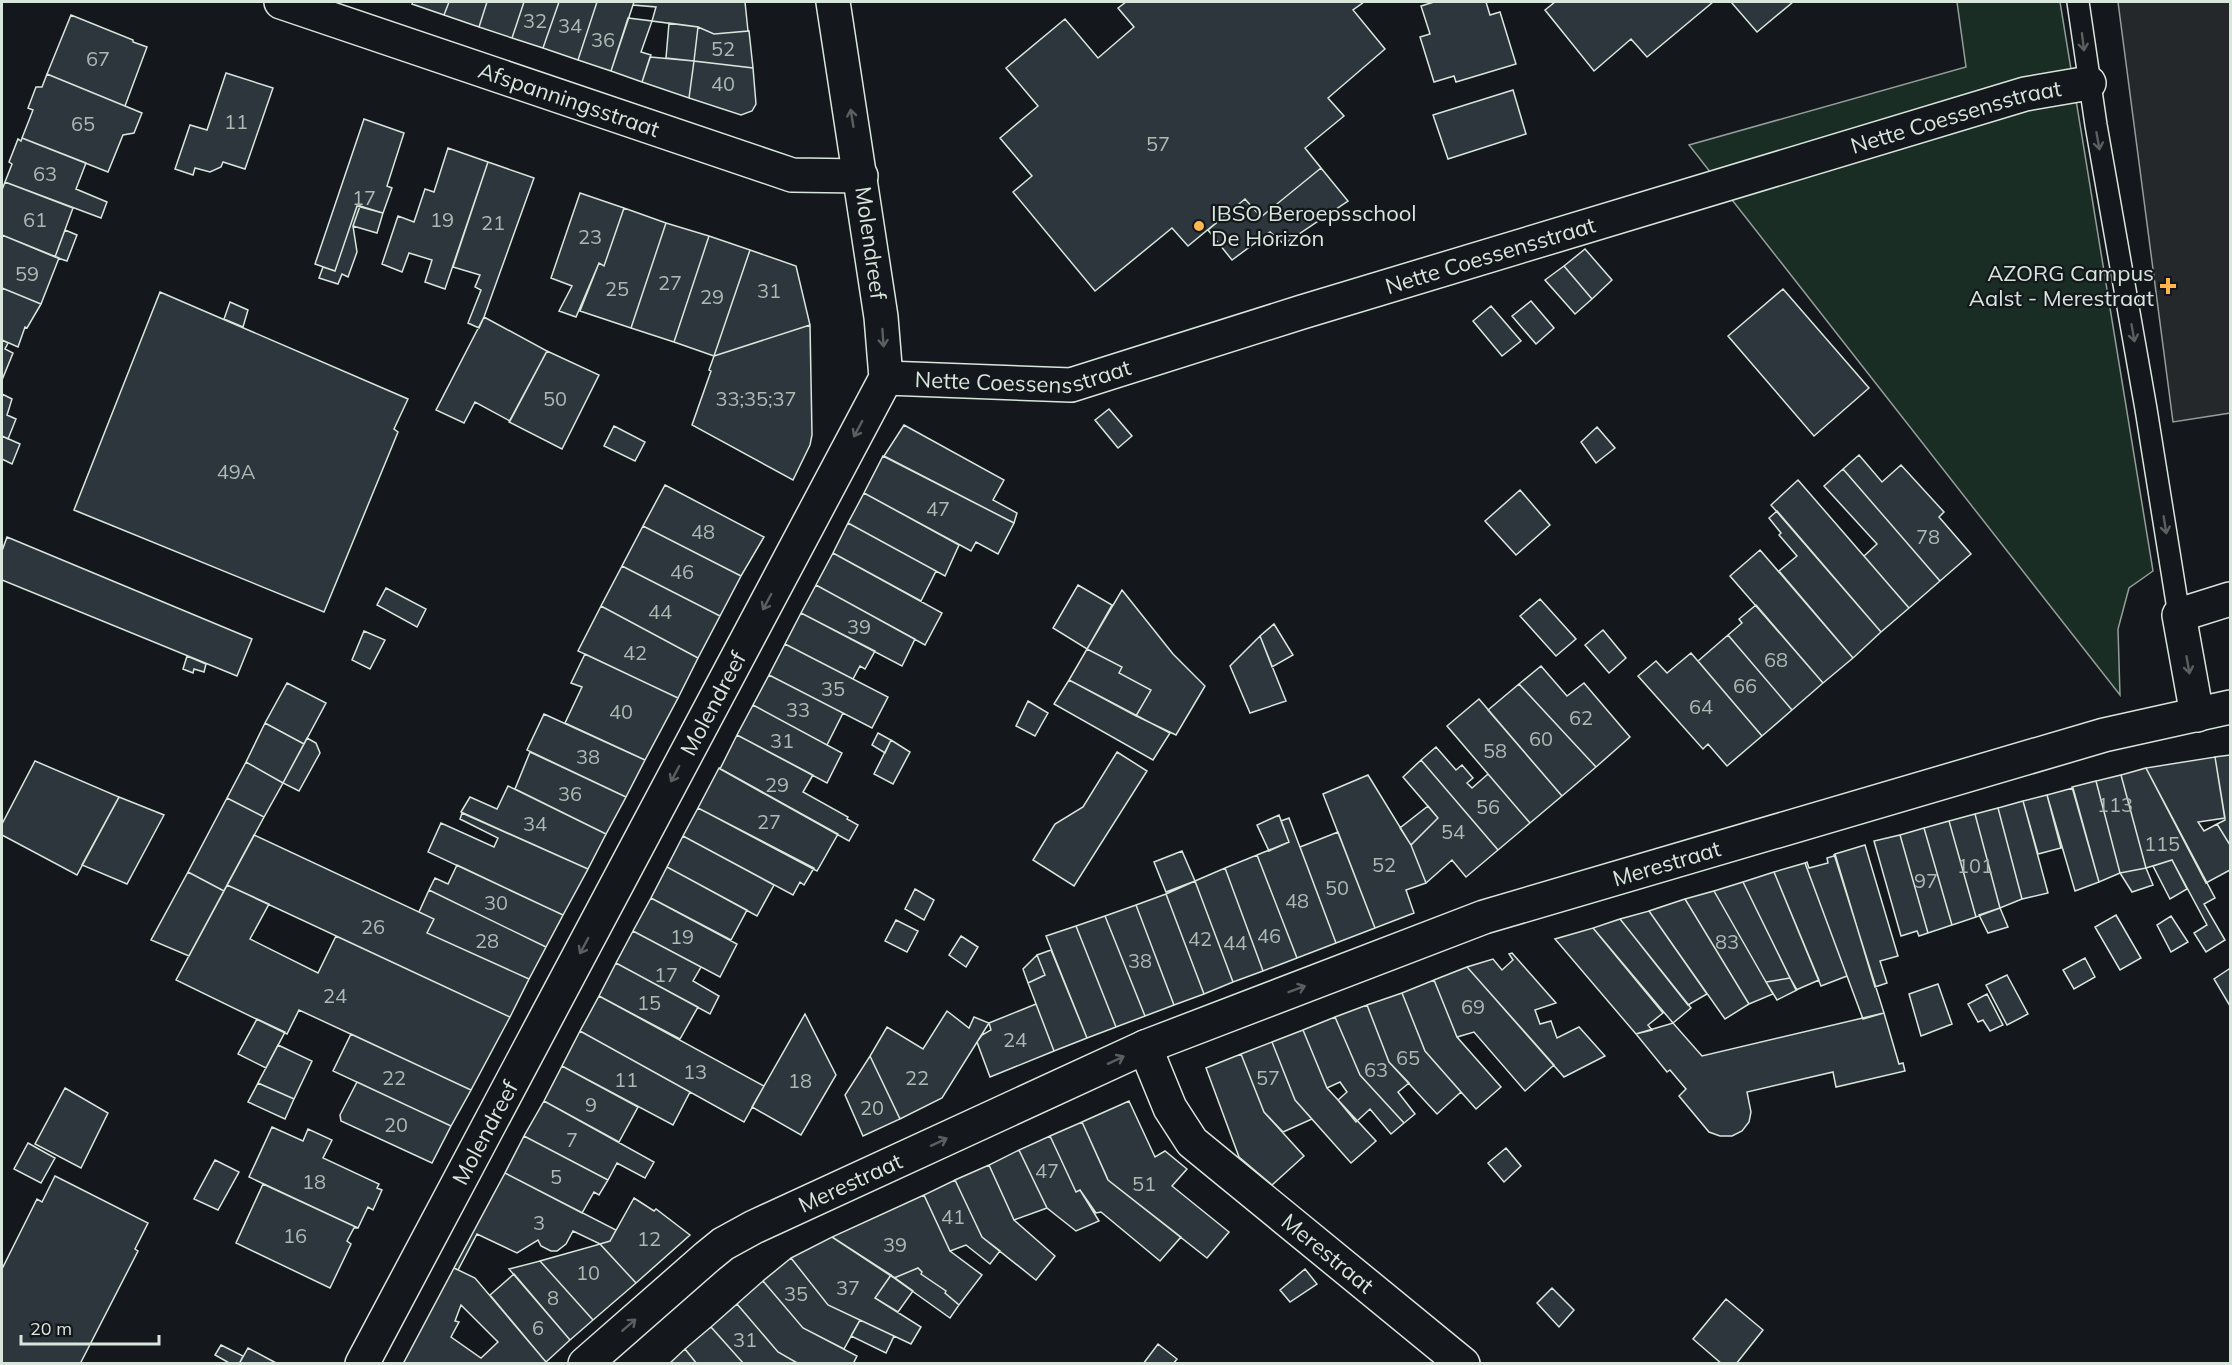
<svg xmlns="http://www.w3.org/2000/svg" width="2232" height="1365" font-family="Mulish,sans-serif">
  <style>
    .green { fill: #1a2d24; stroke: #939e99; stroke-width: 1.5 }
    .parking { fill: #24282b; stroke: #939e99; stroke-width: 1.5 }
    .building { fill: #2c363c; stroke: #d8e6dc; stroke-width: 1.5; fill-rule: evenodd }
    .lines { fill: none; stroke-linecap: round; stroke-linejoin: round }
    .lane-casing { stroke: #d8e6dc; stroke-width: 24 }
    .street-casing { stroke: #d8e6dc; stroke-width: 36 }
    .lane { stroke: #14181c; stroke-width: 21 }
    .street { stroke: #14181c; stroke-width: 33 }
    .oneway { stroke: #59605f }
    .poi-dot { fill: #ffb74d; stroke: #14181c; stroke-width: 2 }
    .labels { text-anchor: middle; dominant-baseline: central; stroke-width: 4.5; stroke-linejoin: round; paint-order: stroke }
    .number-label { font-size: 20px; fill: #adbab4 }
    .street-label { font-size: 22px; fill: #d8e6dc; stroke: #14181c }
    .poi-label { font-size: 22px; fill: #d8e6dc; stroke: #14181c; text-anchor: start }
  </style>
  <rect width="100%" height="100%" fill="#14181c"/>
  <path class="green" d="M1957 2H2060L2153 571 2129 588 2118 629 2120 695 1689 145 1966 67Z"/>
  <path class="parking" d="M2118 2H2230V413L2173 422Z"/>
  <path class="building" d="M413 2H449L444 15 412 4Z
    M449 2H487L479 27 444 15Z
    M487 2H524L512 38 479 27Z
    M524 2H559L543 48 512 38Z
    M559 2H597L578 60 543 48Z
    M597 2H634L611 71 578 60Z
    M634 2H745L748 31 714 34 698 27 652 21 656 7 633 5Z
    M1126 2H1364L1353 10 1385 49 1328 98 1344 116 1305 148 1321 168 1261 217 1245 199 1188 246 1172 228 1095 291 1013 192 1032 176 1000 138 1038 106 1006 68 1065 19 1098 58 1134 27 1118 8Z
    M1434 2H1486L1490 15 1500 12 1516 64 1456 82 1454 76 1434 82 1420 37 1430 34 1421 6Z
    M1555 2H1713L1647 57 1631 39 1594 71 1545 10Z
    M1731 2H1793L1757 32Z
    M71 15 133 40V42L147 47 125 106 47 74Z
    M628 18 652 21 641 52 651 55 642 82 611 71Z
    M669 23 698 27 694 61 666 58Z
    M698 27 714 34 749 31 753 68 694 61Z
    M650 57 694 61 689 98 642 82Z
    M694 61 753 68 756 104 752 111 741 115 689 98Z
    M226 73 273 88 245 169 223 162 221 167 210 172 195 168 193 175 175 169 190 125 207 130Z
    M47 74 142 113 134 133 123 135 108 172 22 138 33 110 28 108 36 87H42Z
    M1513 90 1526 134 1448 159 1433 115Z
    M364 119 404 133 387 186 392 188 383 213 357 206 335 271 315 264Z
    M22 138 86 163 76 189 107 202 101 218 5 182 12 164 9 162 18 139 21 141Z
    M448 148 488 162 445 289 425 282 432 260 409 253 402 272 382 264 398 216 414 222 425 189 434 192Z
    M488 162 534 178 484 317 479 328 468 323 481 290 475 287 480 275 453 267Z
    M1321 168 1348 201 1284 244 1270 232 1232 260 1208 230 1245 199 1261 217Z
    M5 182 73 208 55 257 2 235V190Z
    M580 193 624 208 604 266 599 263 576 317 559 311 572 286 551 278Z
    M357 206H360L353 226 357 252 348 277 342 274 338 284 319 278 323 267 335 271Z
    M360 206 383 213 377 233 353 226Z
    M624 208 666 223 631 328 580 311 599 263 604 266Z
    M666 223 709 236 674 342 631 328Z
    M65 230 77 235 67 261 55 257Z
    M2 235 59 258 41 304 2 288Z
    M709 236 750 250 714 356 674 342Z
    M1585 249 1612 280 1592 299 1564 266Z
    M750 250 796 266 810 325 714 356Z
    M1564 266 1592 299 1575 314 1545 280Z
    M2 288 41 304 27 328 25 327 18 347 2 340Z
    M1783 289 1869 388 1814 436 1728 336Z
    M160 292 408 399 394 429 398 432 324 612 74 510Z
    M1531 301 1554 328 1536 344 1512 316Z
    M230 302 248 310 243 327 224 319Z
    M1491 306 1521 341 1502 356 1473 321Z
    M484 317 547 351 510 421 475 402 464 423 436 410Z
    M810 325 812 435 810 445 793 480 692 425 711 371 709 370 714 356Z
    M2 340 8 343 5 349 13 353 2 380Z
    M547 351 599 375 562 449 509 422Z
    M2 394 12 399 7 415 16 419 8 439 2 436Z
    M1109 409 1132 436 1118 448 1095 420Z
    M904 425 1004 480 993 500 1017 513 1014 523 884 456Z
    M614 426 645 442 635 461 604 446Z
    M1597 427 1615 448 1596 463 1581 442Z
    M2 436 20 444 12 464 2 459Z
    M1859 455 1882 482 1901 465 1944 512 1939 517 1971 554 1940 581 1843 469Z
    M883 456 1014 523 998 554 976 542 971 551 864 493Z
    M1843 469 1940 581 1909 608 1864 556 1877 544 1824 486Z
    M1798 480 1909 608 1881 632 1771 505Z
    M665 485 764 537 741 576 643 526Z
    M1520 490 1550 525 1516 555 1485 521Z
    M864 493 959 545 945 576 848 523Z
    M1777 511 1881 632 1853 658 1779 571 1797 556 1779 535 1781 533 1769 518Z
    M848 523 936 571 921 601 833 553Z
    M643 526 741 576 720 616 622 566Z
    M7 537 252 639 237 676 2 580V551Z
    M1760 550 1853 658 1823 683 1730 576Z
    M833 553 942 613 925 645 816 585Z
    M622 566 720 616 698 658 601 606Z
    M816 585 915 639 902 666 801 613Z
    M1078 585 1112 605 1087 649 1053 628Z
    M386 588 426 609 417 627 377 605Z
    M1122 590 1173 654 1205 686 1176 735 1136 716 1151 690 1119 673 1122 667 1087 649Z
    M1540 599 1576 639 1556 656 1520 616Z
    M1756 605 1823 683 1792 710 1728 635 1742 623 1739 619Z
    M601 606 698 658 678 698 578 651Z
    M801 613 875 651 865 669 860 666 853 679 785 644Z
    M1274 624 1293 655 1272 667 1260 636Z
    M1603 630 1626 658 1609 673 1585 645Z
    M364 631 385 640 370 669 352 660Z
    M1728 635 1792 710 1762 736 1698 661Z
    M1260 636 1286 701 1250 713 1230 666Z
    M785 644 888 697 872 728 769 675Z
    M1087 649 1122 667 1119 673 1151 690 1136 716 1069 680Z
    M1691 653 1762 736 1727 766 1708 744 1703 749 1638 676 1656 661 1667 673Z
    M585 654 678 698 645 760 565 723 582 687 571 683Z
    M187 656 206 664 204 672 194 669 193 673 183 669Z
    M1541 666 1567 696 1584 683 1630 737 1596 767 1519 684Z
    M769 675 843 713 827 745 753 705Z
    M1069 680 1170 733 1153 760 1054 704Z
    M287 683 326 703 304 744 265 723Z
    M1519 684 1596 767 1562 796 1488 710Z
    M1479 699 1562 796 1530 823 1447 726Z
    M1028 701 1048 713 1035 736 1016 726Z
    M753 705 842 753 827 783 737 735Z
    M544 714 645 760 626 797 527 750Z
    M265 723 304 744 283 783 246 762Z
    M878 733 891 740 885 753 872 745Z
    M737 735 813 775 803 792 848 817 847 819 858 825 849 841 720 769Z
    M307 738 316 743 320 753 299 791 283 783Z
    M891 740 910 752 893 784 874 774Z
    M1436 747 1456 770 1462 765 1473 778 1467 783 1472 788 1488 774 1530 823 1498 850 1421 760Z
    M530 752 626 797 606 834 515 789Z
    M1117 752 1147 771 1074 886 1033 860 1055 824 1083 807Z
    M2230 755V845L2217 824 2225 820 2215 757Z
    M2215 757 2225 818 2198 822 2204 831 2217 824 2230 845V870L2206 883 2146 768Z
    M1421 760 1498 850 1466 877 1452 860 1426 883 1411 845 1438 818 1403 777Z
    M35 761 119 797 77 875 2 835V824Z
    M246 762 283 783 264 817 227 798Z
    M719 768 838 834 817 871 698 808Z
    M2146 768 2215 898 2204 904 2225 940 2206 952 2194 933 2207 925 2172 860 2146 868 2121 775Z
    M1368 775 1411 845 1426 883 1406 890 1414 913 1375 928 1323 794Z
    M2121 775 2146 868 2120 873 2096 781Z
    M2096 781 2120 873 2099 882 2072 787Z
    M508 786 606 834 588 869 461 812 470 797 497 809Z
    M2073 788 2099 882 2075 891 2047 795Z
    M2047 795 2061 848 2038 854 2023 801Z
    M119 797 164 815 127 884 82 865Z
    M227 798 264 817 224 891 188 872Z
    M2023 801 2048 893 2022 899 1998 808Z
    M1428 806 1438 818 1411 845 1400 828Z
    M698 808 814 868 804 885 800 882 793 895 683 836Z
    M1998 808 2022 899 2000 908 1975 814Z
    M462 813 588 869 563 915 428 852 441 823 494 847 498 838 460 819Z
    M1975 814 2000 908 1976 917 1949 821Z
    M1279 815 1289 842 1269 851 1257 825Z
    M1289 818 1336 943 1297 958 1257 855 1289 842 1281 821Z
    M1949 821 1976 917 1952 925 1924 828Z
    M1924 828 1952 925 1928 933 1900 835Z
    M1338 832 1375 928 1336 943 1300 847Z
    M254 835 434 919 427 933 529 979 510 1017 227 885Z
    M1900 835 1928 933 1919 936 1917 931 1901 936 1874 841Z
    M683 836 774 885 757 916 667 867Z
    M1865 845 1898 956 1880 961 1887 983 1875 987 1835 854Z
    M1182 851 1195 881 1166 892 1154 862Z
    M1834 854 1884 1013 1863 1019 1805 863 1807 862 1809 868 1828 863 1827 858 1834 856Z
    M1257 855 1297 958 1263 971 1225 868Z
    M2172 860 2187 889 2170 899 2153 866Z
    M1805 863 1847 976 1821 986 1774 872Z
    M457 865 563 915 546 947 429 890 435 878 448 884Z
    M667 867 747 910 731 940 651 898Z
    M1225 868 1263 971 1233 982 1195 881Z
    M2146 868 2153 885 2132 892 2120 873Z
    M188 872 224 891 189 956 151 940Z
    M1774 872 1819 980 1796 990 1743 882Z
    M1195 881 1233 982 1204 994 1166 894Z
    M1743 882 1790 978 1766 982 1714 891Z
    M227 885 269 904 250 939 318 973 336 936 510 1017 471 1090 299 1010 287 1034 176 980Z
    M915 889 934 900 924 920 905 909Z
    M429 890 546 947 529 979 427 933 434 919 419 912Z
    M1714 891 1766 982 1773 994 1749 1004 1685 899Z
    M1166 894 1204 994 1174 1005 1136 905Z
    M651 898 737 944 720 977 633 931Z
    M1685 899 1749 1004 1725 1019 1649 911Z
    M1136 905 1174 1005 1145 1016 1105 916Z
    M2000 908 2008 927 1988 933 1979 915Z
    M1649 911 1707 994 1688 1005 1620 919Z
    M2116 915 2141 958 2120 970 2095 927Z
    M1105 916 1145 1016 1116 1027 1076 926Z
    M2171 916 2188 942 2171 952 2157 925Z
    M1620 919 1691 1008 1673 1023 1593 928Z
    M896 920 918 931 907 952 885 941Z
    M1076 926 1116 1027 1087 1038 1046 936Z
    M1593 928 1663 1013 1648 1025 1652 1030 1636 1034 1555 939Z
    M633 931 701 967 693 981 719 996 710 1014 616 963Z
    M961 936 978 947 966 967 949 955Z
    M1051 950 1087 1038 1054 1051 1028 983 1045 975 1037 955Z
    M1512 953 1556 1003 1535 1010 1540 1024 1551 1021 1557 1038 1579 1027 1605 1056 1564 1077 1467 967 1493 959 1502 970 1513 960 1509 954Z
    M1037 955 1045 975 1028 983 1023 969Z
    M2085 958 2095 977 2074 989 2063 970Z
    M616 963 698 1007 680 1039 599 996Z
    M1467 967 1554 1065 1525 1091 1474 1032 1457 1037 1434 980Z
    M2229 969 2230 971V1006L2214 979Z
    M2007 975 2028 1014 2007 1025 1986 985Z
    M1790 978 1797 990 1777 1000 1766 982Z
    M1434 980 1457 1037 1501 1087 1476 1109 1425 1051 1402 993Z
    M1938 984 1952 1024 1921 1036 1909 994Z
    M1402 993 1425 1051 1461 1092 1437 1114 1389 1062 1367 1005Z
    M1987 994 2003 1025 1990 1031 1983 1020 1978 1022 1968 1004Z
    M599 996 764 1086 744 1122 580 1031Z
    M1036 1004 1054 1051 990 1077 977 1042 982 1035 991 1030 989 1023Z
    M1367 1005 1389 1062 1409 1083 1398 1092 1415 1114 1404 1123 1360 1075 1335 1017Z
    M947 1011 969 1028 974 1017 989 1023 942 1098 900 1119 870 1056 887 1027 923 1049Z
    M1884 1013 1899 1064 1903 1063 1905 1071 1836 1087 1833 1072 1747 1092 1751 1112 1749 1122 1742 1131 1732 1136H1720L1709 1132 1679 1096 1686 1089 1670 1070 1667 1072 1636 1034 1673 1023 1702 1056Z
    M805 1014 836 1075 801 1135 752 1107Z
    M1335 1017 1360 1075 1404 1123 1391 1134 1370 1109 1356 1122 1338 1100 1347 1092 1340 1082 1327 1088 1303 1030Z
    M257 1019 285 1032 266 1068 238 1054Z
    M1303 1030 1327 1088 1376 1141 1351 1163 1295 1100 1272 1042Z
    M580 1031 690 1092 673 1125 562 1066Z
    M351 1034 471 1090 451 1126 333 1071Z
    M1272 1042 1295 1100 1312 1119 1283 1132 1264 1112 1241 1054Z
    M278 1045 312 1061 294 1099 258 1083Z
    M1241 1054 1264 1112 1304 1156 1272 1185 1239 1157 1206 1068Z
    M870 1056 900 1119 863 1136 845 1095Z
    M562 1066 638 1107 619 1142 544 1101Z
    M357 1082 451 1126 432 1163 341 1121 340 1115Z
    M258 1083 294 1099 285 1119 248 1102Z
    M65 1088 108 1113 81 1168 35 1144Z
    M544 1101 654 1162 645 1178 617 1163 608 1180 524 1136Z
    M1129 1101 1155 1157 1165 1151 1187 1169 1172 1186 1229 1232 1207 1258 1108 1180 1106 1175 1082 1122Z
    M1082 1122 1108 1180 1181 1237 1160 1261 1101 1212 1096 1213 1080 1190 1076 1192 1050 1136Z
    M272 1127 303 1141 308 1129 332 1140 323 1158 379 1184 377 1188 382 1190 373 1210 368 1207 358 1228 249 1177Z
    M524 1136 608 1180 599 1195 594 1192 582 1213 505 1173Z
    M1050 1136 1076 1192 1080 1190 1099 1221 1076 1231 1047 1208 1019 1150Z
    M28 1143 55 1158 41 1183 14 1169Z
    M1506 1148 1521 1166 1504 1182 1488 1163Z
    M1019 1150 1047 1208 1014 1220 989 1165Z
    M215 1160 239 1172 218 1210 194 1199Z
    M989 1165 1014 1220 1055 1256 1036 1280 982 1237 955 1180Z
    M505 1173 616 1230 610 1241 600 1244 573 1231 566 1244 557 1251H551L541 1246 538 1240 517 1253 477 1234 458 1270 454 1268Z
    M55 1176 148 1223 135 1249 138 1251 80 1364H2V1269L37 1199 42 1202Z
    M955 1180 982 1237 1000 1251 990 1264 966 1245 950 1251 924 1195Z
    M263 1184 358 1228H354L347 1241 351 1244 330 1288 236 1243Z
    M924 1195 950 1251 982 1275 959 1305 945 1293 946 1291 921 1274 922 1272 918 1268 894 1278 832 1237Z
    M634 1198 654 1211 656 1209 690 1235 636 1283 600 1244 610 1241Z
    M832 1237 891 1275 875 1298 921 1327 911 1344 828 1305 791 1258Z
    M600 1244 636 1283 593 1320 540 1261Z
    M791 1258 828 1305 860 1320 844 1349 803 1328 763 1281Z
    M540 1261 593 1320 570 1340 509 1269Z
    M454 1268 475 1278 546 1362 544 1364H403ZM461 1305 498 1342 481 1358 451 1337 459 1322 455 1321Z
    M918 1268 922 1272 921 1274 946 1291 945 1293 959 1305 950 1318 894 1278Z
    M1305 1269 1317 1284 1290 1302 1280 1290Z
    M514 1274 570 1340 546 1362 490 1295Z
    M891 1275 913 1291 898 1312 875 1298Z
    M763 1281 803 1328 857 1356 853 1364H799L778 1352 737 1304Z
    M1552 1288 1574 1310 1559 1327 1537 1303Z
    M1726 1299 1763 1330 1736 1364H1722L1693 1339Z
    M737 1304 778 1352 799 1364H744L711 1327Z
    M860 1320 894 1336 886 1353 851 1336Z
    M711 1327 744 1364H697L685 1349Z
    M1158 1344 1177 1359 1173 1364H1143Z
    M221 1345 243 1356 239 1364H231L215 1355Z
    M248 1348 278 1364H239Z
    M685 1349 697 1364H669Z"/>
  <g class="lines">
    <g class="lane-casing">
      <path id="lane" d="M2078 2 2096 125 2146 409 2179 615"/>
    </g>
    <g class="street-casing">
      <g id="street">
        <path id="s1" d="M281 2 792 175 861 176"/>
        <path id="s2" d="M886 378 1071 385 1302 312 2025 94 2089 83"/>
        <path d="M2197 715 2179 615 2230 599"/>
        <path id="s3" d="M1145 1047 1170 1108 1192 1142 1463 1364"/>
        <path id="s4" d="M362 1364 886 378 881 317 833 2"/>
        <path id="s5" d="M585 1364 707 1257 723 1244 754 1227 1145 1047 1484 917 2104 735 2230 707"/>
      </g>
    </g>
    <use href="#lane" class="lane"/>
    <use href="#street" class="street"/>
  </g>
  <defs><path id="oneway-shaft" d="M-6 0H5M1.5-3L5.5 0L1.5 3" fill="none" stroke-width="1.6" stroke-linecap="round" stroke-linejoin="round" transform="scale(1.5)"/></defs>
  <g class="oneway">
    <use href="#oneway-shaft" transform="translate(2083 42) rotate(83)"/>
    <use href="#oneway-shaft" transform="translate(852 118) rotate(-99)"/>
    <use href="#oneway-shaft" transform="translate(2098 141) rotate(80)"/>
    <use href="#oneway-shaft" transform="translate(2133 333) rotate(80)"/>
    <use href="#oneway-shaft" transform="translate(883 338) rotate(86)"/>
    <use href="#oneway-shaft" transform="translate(858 429) rotate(118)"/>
    <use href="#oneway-shaft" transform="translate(2165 525) rotate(81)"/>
    <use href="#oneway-shaft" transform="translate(767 602) rotate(118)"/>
    <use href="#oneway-shaft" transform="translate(2188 665) rotate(80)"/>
    <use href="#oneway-shaft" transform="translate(675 774) rotate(118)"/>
    <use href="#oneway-shaft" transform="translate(584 946) rotate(118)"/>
    <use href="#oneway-shaft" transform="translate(1297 989) rotate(-21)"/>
    <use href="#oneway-shaft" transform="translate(1116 1060) rotate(-25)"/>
    <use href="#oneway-shaft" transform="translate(939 1142) rotate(-25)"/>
    <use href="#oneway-shaft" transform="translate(629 1325) rotate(-41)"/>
  </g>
  <g class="poi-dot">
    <circle cx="1199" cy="226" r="6"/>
    <path d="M2165 277h6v6h6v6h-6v6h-6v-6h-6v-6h6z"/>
  </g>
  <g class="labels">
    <g class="number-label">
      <text x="535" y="20">32</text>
      <text x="570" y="25">34</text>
      <text x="603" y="39">36</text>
      <text x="723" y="48">52</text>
      <text x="98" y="58">67</text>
      <text x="723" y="83">40</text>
      <text x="236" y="121">11</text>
      <text x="83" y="123">65</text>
      <text x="1158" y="143">57</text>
      <text x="45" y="173">63</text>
      <text x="364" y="197">17</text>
      <text x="35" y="219">61</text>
      <text x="442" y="219">19</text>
      <text x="493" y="222">21</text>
      <text x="590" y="236">23</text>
      <text x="27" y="273">59</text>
      <text x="670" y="282">27</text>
      <text x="617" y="288">25</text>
      <text x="769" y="290">31</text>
      <text x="712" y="296">29</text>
      <text x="555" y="398">50</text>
      <text x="756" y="398">33;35;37</text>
      <text x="236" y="471">49A</text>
      <text x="938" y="508">47</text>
      <text x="703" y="531">48</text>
      <text x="1928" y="536">78</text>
      <text x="682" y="571">46</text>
      <text x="660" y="611">44</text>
      <text x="859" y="626">39</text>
      <text x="635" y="652">42</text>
      <text x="1776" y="659">68</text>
      <text x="1745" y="685">66</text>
      <text x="833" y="688">35</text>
      <text x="1701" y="706">64</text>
      <text x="798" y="709">33</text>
      <text x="621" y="711">40</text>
      <text x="1581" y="717">62</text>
      <text x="1541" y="738">60</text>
      <text x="782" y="740">31</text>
      <text x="1495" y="750">58</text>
      <text x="588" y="756">38</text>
      <text x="777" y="784">29</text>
      <text x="570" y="793">36</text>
      <text x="2115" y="804">113</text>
      <text x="1488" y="806">56</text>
      <text x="769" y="821">27</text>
      <text x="535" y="823">34</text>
      <text x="1453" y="831">54</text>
      <text x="2162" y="843">115</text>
      <text x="1384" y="864">52</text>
      <text x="1975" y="865">101</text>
      <text x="1926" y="880">97</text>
      <text x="1337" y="887">50</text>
      <text x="1297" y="900">48</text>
      <text x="496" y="902">30</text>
      <text x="373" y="926">26</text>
      <text x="1269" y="935">46</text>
      <text x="682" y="936">19</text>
      <text x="1200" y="938">42</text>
      <text x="487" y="940">28</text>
      <text x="1727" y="941">83</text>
      <text x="1235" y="942">44</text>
      <text x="1140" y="960">38</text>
      <text x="666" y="974">17</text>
      <text x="335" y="995">24</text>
      <text x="649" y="1002">15</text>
      <text x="1473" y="1006">69</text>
      <text x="1015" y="1039">24</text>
      <text x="1408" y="1057">65</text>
      <text x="1376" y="1069">63</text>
      <text x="695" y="1071">13</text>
      <text x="394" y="1077">22</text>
      <text x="917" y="1077">22</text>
      <text x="1268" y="1077">57</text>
      <text x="626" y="1079">11</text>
      <text x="800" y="1080">18</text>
      <text x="591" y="1104">9</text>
      <text x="872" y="1107">20</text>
      <text x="396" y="1124">20</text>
      <text x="572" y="1139">7</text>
      <text x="1047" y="1170">47</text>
      <text x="556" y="1176">5</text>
      <text x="314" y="1181">18</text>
      <text x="1144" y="1183">51</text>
      <text x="953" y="1216">41</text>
      <text x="539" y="1222">3</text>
      <text x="295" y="1235">16</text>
      <text x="649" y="1238">12</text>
      <text x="895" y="1244">39</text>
      <text x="588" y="1272">10</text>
      <text x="848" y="1287">37</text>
      <text x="796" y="1293">35</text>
      <text x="553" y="1297">8</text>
      <text x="538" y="1327">6</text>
      <text x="745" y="1339">31</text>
    </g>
    <g class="street-label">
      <text stroke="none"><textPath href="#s1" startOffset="304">Afspanningsstraat</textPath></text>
      <text stroke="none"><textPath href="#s2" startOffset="1110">Nette Coessensstraat</textPath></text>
      <text transform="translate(871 243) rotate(82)">Molendreef</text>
      <text stroke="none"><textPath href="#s2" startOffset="624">Nette Coessensstraat</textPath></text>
      <text stroke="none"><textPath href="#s2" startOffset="138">Nette Coessensstraat</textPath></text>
      <text stroke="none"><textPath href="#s4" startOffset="748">Molendreef</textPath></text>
      <text stroke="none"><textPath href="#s5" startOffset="1202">Merestraat</textPath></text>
      <text stroke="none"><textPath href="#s4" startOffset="262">Molendreef</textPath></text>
      <text stroke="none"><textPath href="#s5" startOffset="324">Merestraat</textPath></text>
      <text stroke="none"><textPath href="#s3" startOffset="282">Merestraat</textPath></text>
    </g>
    <g class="poi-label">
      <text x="1211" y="213">IBSO Beroepsschool<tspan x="1211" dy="25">De Horizon</tspan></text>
      <text x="2154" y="273" text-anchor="end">AZORG Campus<tspan x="2154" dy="25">Aalst - Merestraat</tspan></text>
    </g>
  </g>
  <rect width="2232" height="1365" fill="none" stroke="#d8e6dc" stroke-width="6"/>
  <path d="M21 1335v9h138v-9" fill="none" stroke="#d8e6dc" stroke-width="3"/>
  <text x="30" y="1335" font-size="18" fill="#d8e6dc" stroke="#14181c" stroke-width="4.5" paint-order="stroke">20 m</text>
</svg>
